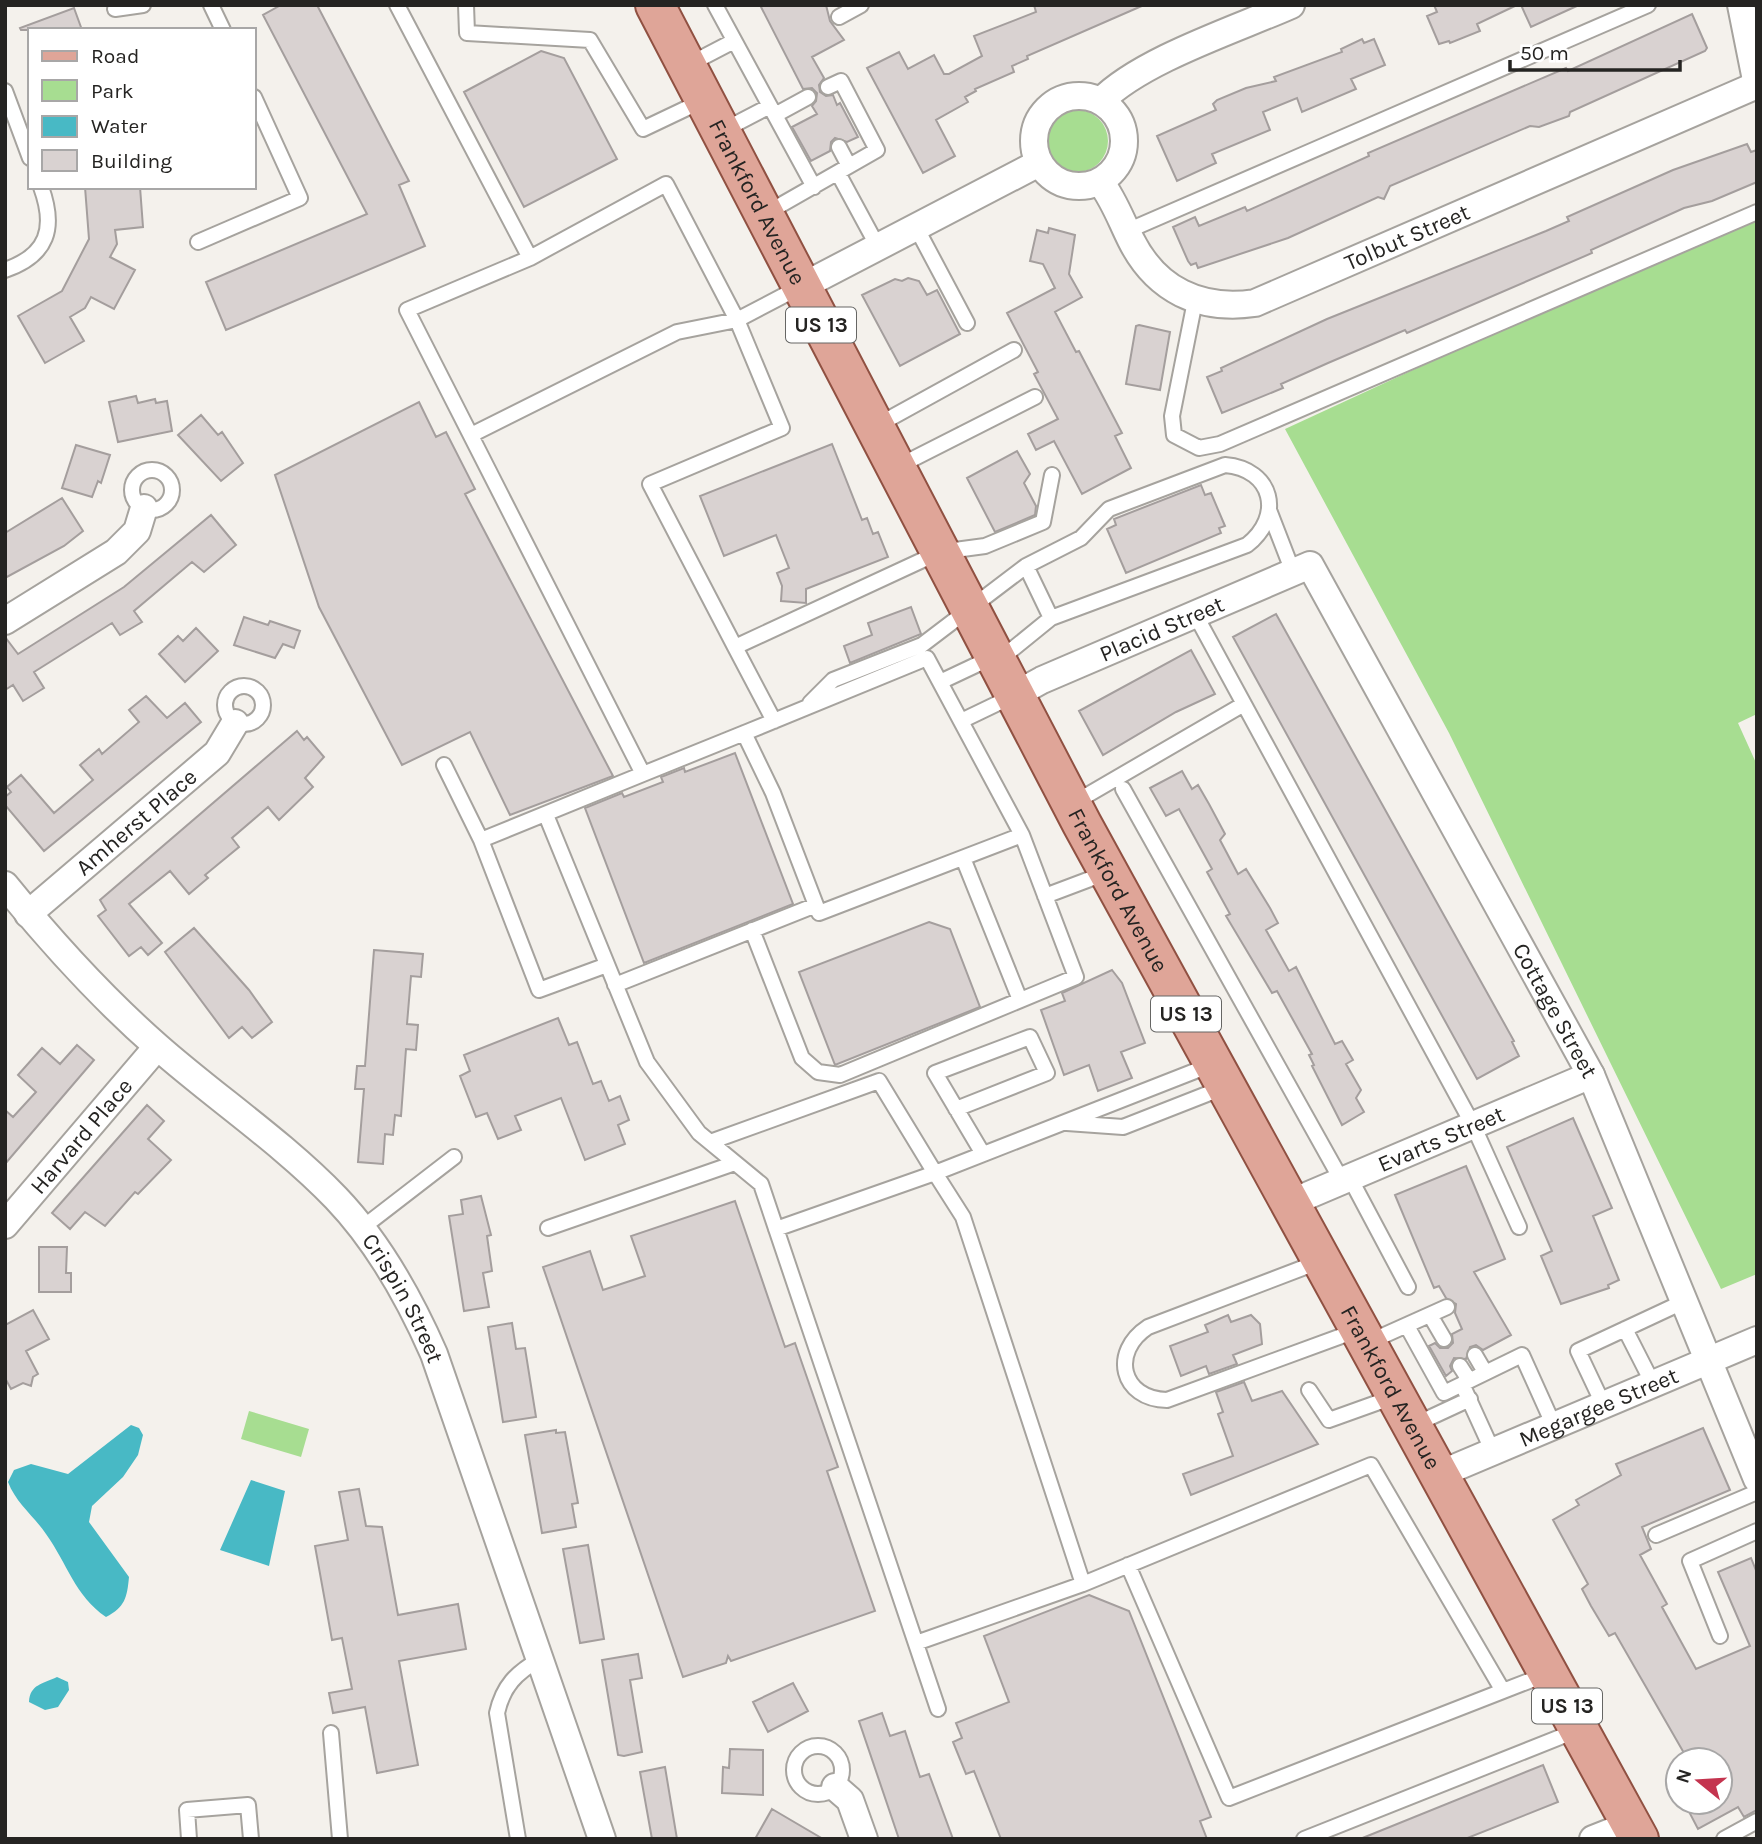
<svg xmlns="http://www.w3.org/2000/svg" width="1762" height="1844" font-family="Karla,sans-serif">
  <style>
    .green { fill: #a7dd91 }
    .water { fill: #48b9c5 }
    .building { fill: #d9d2d1; stroke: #a49e9d; stroke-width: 2 }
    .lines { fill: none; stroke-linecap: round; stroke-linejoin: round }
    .lane-casing { stroke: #a6a39e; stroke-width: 18 }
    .street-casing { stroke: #a6a39e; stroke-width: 30 }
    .primary-casing { stroke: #905142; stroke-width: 42 }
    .lane { stroke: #fff; stroke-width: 14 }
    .street { stroke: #fff; stroke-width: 26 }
    .primary { stroke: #dfa598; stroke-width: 38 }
    .labels { text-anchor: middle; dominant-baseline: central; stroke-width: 7; stroke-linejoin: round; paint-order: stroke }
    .shield { fill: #fff; stroke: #666664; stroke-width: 2 }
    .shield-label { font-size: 21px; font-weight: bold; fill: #252422 }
    .street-label { font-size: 23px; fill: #252422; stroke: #fff }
  </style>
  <rect width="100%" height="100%" fill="#f4f1ec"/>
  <path class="green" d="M1046 141a31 31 0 1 1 62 0a31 31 0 1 1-62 0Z
    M1757 211V714L1738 723 1757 765V1274L1721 1289 1449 733 1285 429Z
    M249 1411 309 1429 301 1457 241 1439Z"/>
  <path class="water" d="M131 1425 139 1428 143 1435 138 1455 123 1477 92 1506 89 1522 129 1577C127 1598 125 1607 106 1617 75 1596 67 1563 46 1534 33 1515 16 1503 8 1482L14 1470 31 1464 68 1474Z
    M251 1480 285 1491 269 1566 220 1550Z
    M57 1677 68 1682 69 1690 58 1707 45 1710 29 1702C30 1684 43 1684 57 1677Z"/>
  <path class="building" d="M281 5H317L409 181 399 185 425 246 226 330 206 282 367 214 263 15Z
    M760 5H826L830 21 844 40 812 57 824 78 819 85 820 92 826 96 833 95 837 105 840 103 858 137 847 142 835 138 831 142 830 151 811 161 792 127 817 114 812 106 816 101 817 93 812 88 803 89Z
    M1034 5H1144L1027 56 1028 59 1012 66 1014 72 975 89 976 91 965 97 968 102 936 120 955 156 923 173 867 68 899 52 908 69 934 55 944 74H949L982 56 974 36 1036 12Z
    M1434 5H1517L1477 24 1480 31 1450 43 1449 41 1439 44 1427 16 1437 12Z
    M1521 5H1579L1531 27Z
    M74 8 82 30H21L20 28Z
    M1692 14 1707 48 1705 51 1570 112 1569 116 1539 127 1530 126 1390 186 1384 199 1378 197 1288 238 1198 268 1196 263 1191 265 1188 261 1173 227 1195 217 1199 226 1245 207 1247 211 1369 156 1368 153 1566 68 1568 71Z
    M1362 39 1364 43 1374 39 1385 65 1351 79 1356 89 1302 112 1297 98 1263 112 1270 130 1212 154 1216 163 1177 181 1157 136 1216 110 1213 104 1217 100 1246 88 1276 81 1274 77 1342 52 1341 49Z
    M541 51 564 58 617 159 524 207 464 92Z
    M1747 144 1751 152 1757 150V182L1712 201 1684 208 1591 250 1592 253 1407 333 1405 330 1328 363 1281 384 1283 388 1222 413 1207 377 1222 371 1221 368 1327 319 1546 231 1569 221 1567 217 1673 170Z
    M85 187H140L143 227 115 230 117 244 110 257 135 270 114 309 91 297 85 308 70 317 84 341 45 363 18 316 62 291 89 239Z
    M1049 228 1075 235 1069 274 1082 297 1055 312 1076 352 1079 351 1122 433 1115 436 1131 468 1082 494 1054 441 1036 450 1028 434 1058 419 1034 374 1038 372 1007 313 1055 288 1043 264 1030 261 1037 230 1048 233Z
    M908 278 919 281 927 295 937 290 960 334 900 366 862 295 895 279 902 281Z
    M1139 325 1170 332 1160 390 1126 384 1136 326Z
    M136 396 138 403 155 399 156 403 167 401 172 431 118 442 109 402Z
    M419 402 436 437 446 432 475 489 465 494 613 776 510 815 470 732 402 765 319 607 275 475Z
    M201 415 218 435 222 432 243 463 221 481 178 435Z
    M832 444 862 520 867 518 873 534 878 532 888 557 806 589V603L781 601 782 586 777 573 789 568 776 535 724 556 700 496Z
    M76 445 110 455 101 483 98 481 92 497 62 488Z
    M1017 451 1030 474 1024 483 1036 506 1035 515 995 532 967 478Z
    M1201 485 1205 495 1211 493 1225 526 1219 528 1221 533 1126 573 1107 529 1116 525 1114 519Z
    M62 498 83 531 64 546 5 578V533Z
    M211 515 236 545 204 572 192 562 134 611 142 622 120 635 112 623 34 672 44 688 23 701 13 685 5 690V637L18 654 124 587Z
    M911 607 921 634 850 663 844 646 872 635 868 623Z
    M1276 614 1514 1041 1512 1042 1519 1056 1477 1079 1233 637Z
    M244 617 268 625 270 621 300 631 294 648 283 644 275 658 234 645Z
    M196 628 218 651 185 682 159 654 178 636 183 641Z
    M1191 650 1215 694 1176 712 1103 755 1079 711Z
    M146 696 167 718 185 703 201 722 44 851 5 805V797L11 792 7 787 21 775 54 813 93 780 80 765 99 749 102 754 139 722 129 710Z
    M297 731 304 740 307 737 324 757 305 778 313 787 279 820 268 807 232 838 239 847 205 875 208 878 189 894 170 871 129 904 162 943 148 955 141 947 129 956 98 916 106 910 100 900Z
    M735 753 793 904 644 963 585 808 622 793 624 797 663 782 661 777 684 768 685 772Z
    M1182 771 1192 789 1198 785 1209 804 1225 834 1220 840 1238 874 1246 869 1270 908 1278 923 1266 930 1289 971 1296 967 1335 1044 1342 1041 1353 1060 1346 1064 1361 1090 1356 1098 1364 1112 1342 1125 1312 1066 1314 1065 1309 1055 1312 1054 1277 991 1272 993 1226 916 1230 914 1207 872 1212 869 1179 809 1166 816 1150 788Z
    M929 922 950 929 980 1007 835 1065 799 972Z
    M194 928 249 990 272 1022 252 1038 242 1027 229 1038 165 952Z
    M374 950 423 954 421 977 411 976 407 1024 418 1025 416 1050 406 1049 401 1116 395 1115 393 1135 385 1134 383 1164 358 1162 364 1089H355L357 1066H365Z
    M1112 970 1122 983 1145 1043 1121 1052 1132 1078 1098 1091 1089 1065 1064 1075 1041 1010 1065 1001 1062 993Z
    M558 1018 569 1045 577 1042 593 1084 601 1081 609 1101 620 1096 629 1120 618 1125 625 1144 585 1160 561 1098 515 1116 521 1130 498 1139 487 1113 476 1117 460 1076 470 1071 464 1055Z
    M77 1045 94 1060 5 1164V1110L13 1117 36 1092 18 1075 42 1048 60 1064Z
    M147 1105 164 1121 148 1139 171 1160 138 1194 135 1192 105 1226 85 1212 70 1229 52 1213Z
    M1573 1118 1612 1208 1593 1216 1619 1280 1608 1285 1609 1288 1561 1304 1541 1256 1552 1251 1507 1147Z
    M1466 1166 1505 1259 1474 1272 1511 1335 1483 1350 1476 1345 1470 1347 1466 1359 1454 1358 1450 1366 1452 1371 1446 1376 1429 1346 1435 1343 1440 1348H1448L1453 1343 1452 1334 1462 1329 1455 1313 1456 1304 1446 1298 1439 1286 1434 1288 1395 1195Z
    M481 1196 491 1235 487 1236 492 1271 483 1273 489 1307 464 1311 449 1216 463 1214 461 1200Z
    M735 1201 785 1347 795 1343 838 1467 827 1471 875 1611 731 1661 728 1656 726 1663 683 1677 543 1267 590 1251 603 1290 645 1276 631 1236Z
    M39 1247H67L66 1273H71V1292H39Z
    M33 1310 49 1339 26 1351 38 1374 33 1377 31 1386 23 1383 11 1389 5 1378V1325Z
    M1228 1315 1231 1322 1251 1315 1260 1324 1262 1344 1233 1355 1237 1364 1209 1374 1206 1366 1181 1376 1170 1346 1208 1332 1205 1325Z
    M512 1323 516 1349 525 1348 536 1417 503 1422 488 1327Z
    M1244 1382 1252 1401 1282 1391 1318 1444 1191 1495 1183 1474 1233 1456 1218 1414 1223 1412 1216 1392Z
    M1703 1428 1730 1490 1642 1527 1651 1549 1640 1555 1667 1604 1662 1607 1696 1669 1750 1646 1718 1572 1751 1558 1757 1573V1810L1744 1817 1738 1807 1698 1829 1684 1802H1720V1760H1688L1615 1633 1609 1636 1591 1606 1582 1589 1588 1584 1553 1520 1579 1505 1576 1500 1621 1475 1616 1464Z
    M556 1430V1433L565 1432 578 1503 572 1504 576 1527 542 1533 525 1435Z
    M359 1489 366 1526 382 1527 398 1615 458 1604 466 1649 399 1661 418 1765 377 1773 365 1707 333 1713 329 1693 352 1689 342 1638 332 1640 315 1546 348 1540 339 1492Z
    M588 1545 604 1639 580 1643 563 1549Z
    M1089 1595 1129 1611 1211 1817 1200 1821 1207 1839H1001L974 1771 966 1774 953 1742 962 1738 956 1723 1009 1702 984 1636Z
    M638 1654 642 1678 630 1680 642 1752 624 1756 618 1755 602 1660Z
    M793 1683 808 1711 768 1732 753 1702Z
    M882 1713 890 1736 905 1731 920 1777 929 1774 953 1839H899L859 1721Z
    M730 1749 763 1750V1795L722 1793 723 1767 729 1768Z
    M1543 1765 1558 1802 1465 1839H1360Z
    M665 1767 677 1839H652L640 1772Z
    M772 1809 823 1839H755Z"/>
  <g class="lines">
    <g class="lane-casing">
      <path id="lane" d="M211 5 223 30
        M397 5 530 258
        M466 5 467 33 590 40 643 129 704 100
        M715 5 814 187
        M115 9 143 5
        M839 17 861 5
        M688 65 734 41
        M5 91 30 158
        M775 115 808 97
        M722 131 770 106
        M839 147 849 166
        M838 173 878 247
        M765 214 877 150 841 81 828 87
        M916 227 967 323
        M1127 231 1648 5
        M198 242 300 198 254 97
        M5 270C48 255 56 228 41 187
        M1195 301 1172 416 1174 435 1199 448 1220 444 1757 212
        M876 426 1014 350
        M471 435 677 332 737 320 800 287
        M897 467 1035 397
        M132 490a20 20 0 1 1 40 0a20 20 0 1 1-40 0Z
        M1269 510 1293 572
        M1026 566 1051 618
        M1195 614 1473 1125 1519 1227
        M940 682 993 657
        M225 705a19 19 0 1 1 38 0a19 19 0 1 1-38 0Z
        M810 703 833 680 922 645 1026 566 1081 538 1109 509 1225 465C1273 469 1284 516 1247 545L1051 618 998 661
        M774 721 735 647 940 552 985 546 1043 522 1052 475
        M961 721 1013 696
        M444 765 481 840 643 774 407 310 530 258 666 184 737 320 782 428 650 484 735 647
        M643 774C738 736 832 697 927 658L1022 835 819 913 773 793 744 733
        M1123 789 1342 1181
        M1072 804 1244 704
        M546 815 647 1062 699 1133 761 1184 938 1709
        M481 840 539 990 607 965
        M963 858 1020 1000
        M1045 896 1106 873
        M752 930 802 1058 818 1072 840 1075 1076 977 1022 835
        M615 985 816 905
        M956 1109 1047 1073 1030 1037 935 1073 983 1154
        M1067 1123 1123 1127 1225 1087
        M710 1142 879 1081 935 1173 776 1229
        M1350 1178 1408 1287
        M362 1228 454 1157
        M548 1228 735 1163
        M1321 1261 1148 1327C1110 1352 1121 1399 1167 1400L1358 1330
        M1430 1315 1444 1339
        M1407 1326 1444 1393 1522 1355 1554 1426
        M1625 1329 1652 1382
        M1369 1342 1447 1307
        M1475 1355 1485 1372
        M1460 1366 1469 1380
        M1462 1384 1493 1452
        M1309 1390 1329 1420 1396 1396
        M1604 1406 1578 1351 1683 1302
        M1414 1425 1470 1399
        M1656 1535 1757 1492
        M1083 1584 1371 1465 1503 1691 1229 1798 1128 1565
        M1720 1636 1690 1561 1757 1531
        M916 1643 1083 1584 963 1217 935 1173 1213 1064
        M1503 1691 1547 1674
        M331 1733 340 1839
        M794 1770a24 24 0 1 1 48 0a24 24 0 1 1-48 0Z
        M189 1839 187 1810 248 1805 251 1839
        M518 1839 497 1713C503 1686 516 1673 540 1659
        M1304 1839 1578 1730
        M1724 1839 1757 1821"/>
    </g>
    <g class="street-casing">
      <g id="street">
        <path d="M1741 5 1757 85"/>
        <circle cx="1079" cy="141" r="45"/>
        <path d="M1101 101C1141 60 1237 29 1291 5"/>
        <path id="s1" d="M1101 183C1114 200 1121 220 1131 240 1156 290 1200 311 1255 303L1757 85"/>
        <path d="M801 287 1039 163"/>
        <path d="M5 621 116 552 137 531 144 508"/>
        <path id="s2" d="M1015 695 1042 680 1310 565 1591 1075 1757 1479"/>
        <path id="s3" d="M5 885C52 943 102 998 158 1047 216 1098 282 1142 336 1198 379 1243 409 1297 434 1354L602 1839"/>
        <path id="s4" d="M28 914 217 753 235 723"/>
        <path id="s5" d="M1290 1203 1591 1075"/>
        <path id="s6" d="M5 1225 157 1047"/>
        <path id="s7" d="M1440 1474 1757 1340"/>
        <path d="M835 1787 850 1800 864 1839"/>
        <path d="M1593 1839 1631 1824"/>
      </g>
    </g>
    <g class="primary-casing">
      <g id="primary">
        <path id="s8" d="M655 5 1082 824 1639 1839"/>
      </g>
    </g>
    <use href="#lane" class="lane"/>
    <use href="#street" class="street"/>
    <use href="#primary" class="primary"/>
  </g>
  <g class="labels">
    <g class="shield">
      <rect x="786" y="307.5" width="70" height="35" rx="5"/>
      <rect x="1151" y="996.5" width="70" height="35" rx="5"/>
      <rect x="1532" y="1688.5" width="70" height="35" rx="5"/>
    </g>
    <g class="shield-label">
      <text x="821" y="325">US 13</text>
      <text x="1186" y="1014">US 13</text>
      <text x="1567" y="1706">US 13</text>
    </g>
    <g class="street-label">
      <text stroke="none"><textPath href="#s8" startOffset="222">Frankford Avenue</textPath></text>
      <text stroke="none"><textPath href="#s1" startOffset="380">Tolbut Street</textPath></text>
      <text stroke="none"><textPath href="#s2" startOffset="161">Placid Street</textPath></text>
      <text stroke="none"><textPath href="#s4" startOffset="142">Amherst Place</textPath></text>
      <text stroke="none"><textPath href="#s8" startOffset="999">Frankford Avenue</textPath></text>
      <text stroke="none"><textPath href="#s2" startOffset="831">Cottage Street</textPath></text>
      <text stroke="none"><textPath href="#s6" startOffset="117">Harvard Place</textPath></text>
      <text stroke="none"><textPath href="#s5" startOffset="164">Evarts Street</textPath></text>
      <text stroke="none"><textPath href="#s3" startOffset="578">Crispin Street</textPath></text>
      <text stroke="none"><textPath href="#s8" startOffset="1566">Frankford Avenue</textPath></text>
      <text stroke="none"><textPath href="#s7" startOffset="172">Megargee Street</textPath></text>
    </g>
  </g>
  <rect width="1762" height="1844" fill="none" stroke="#252422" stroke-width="14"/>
  <rect x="28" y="28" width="228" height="161" fill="#ffffff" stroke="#a8a7a7" stroke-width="2"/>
  <rect x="42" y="51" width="35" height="10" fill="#dfa598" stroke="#a8a7a7" stroke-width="2"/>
  <text x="91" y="63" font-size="21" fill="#252422">Road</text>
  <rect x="42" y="80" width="35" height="21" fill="#a7dd91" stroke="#a8a7a7" stroke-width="2"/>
  <text x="91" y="98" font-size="21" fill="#252422">Park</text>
  <rect x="42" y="116" width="35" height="21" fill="#48b9c5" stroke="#a8a7a7" stroke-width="2"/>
  <text x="91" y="133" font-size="21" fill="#252422">Water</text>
  <rect x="42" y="150" width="35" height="21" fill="#d9d2d1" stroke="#a8a7a7" stroke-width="2"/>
  <text x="91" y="168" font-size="21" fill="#252422">Building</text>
  <g transform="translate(1699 1781) rotate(288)"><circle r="33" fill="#ffffff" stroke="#a8a7a7" stroke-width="2"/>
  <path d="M0-5L12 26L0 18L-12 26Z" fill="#c4344f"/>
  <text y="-10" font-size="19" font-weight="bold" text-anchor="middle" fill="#252422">N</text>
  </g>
  <path d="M1510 60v10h170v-10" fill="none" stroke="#252422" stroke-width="3.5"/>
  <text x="1520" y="60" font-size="21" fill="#252422" stroke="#ffffff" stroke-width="5" paint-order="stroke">50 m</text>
</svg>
